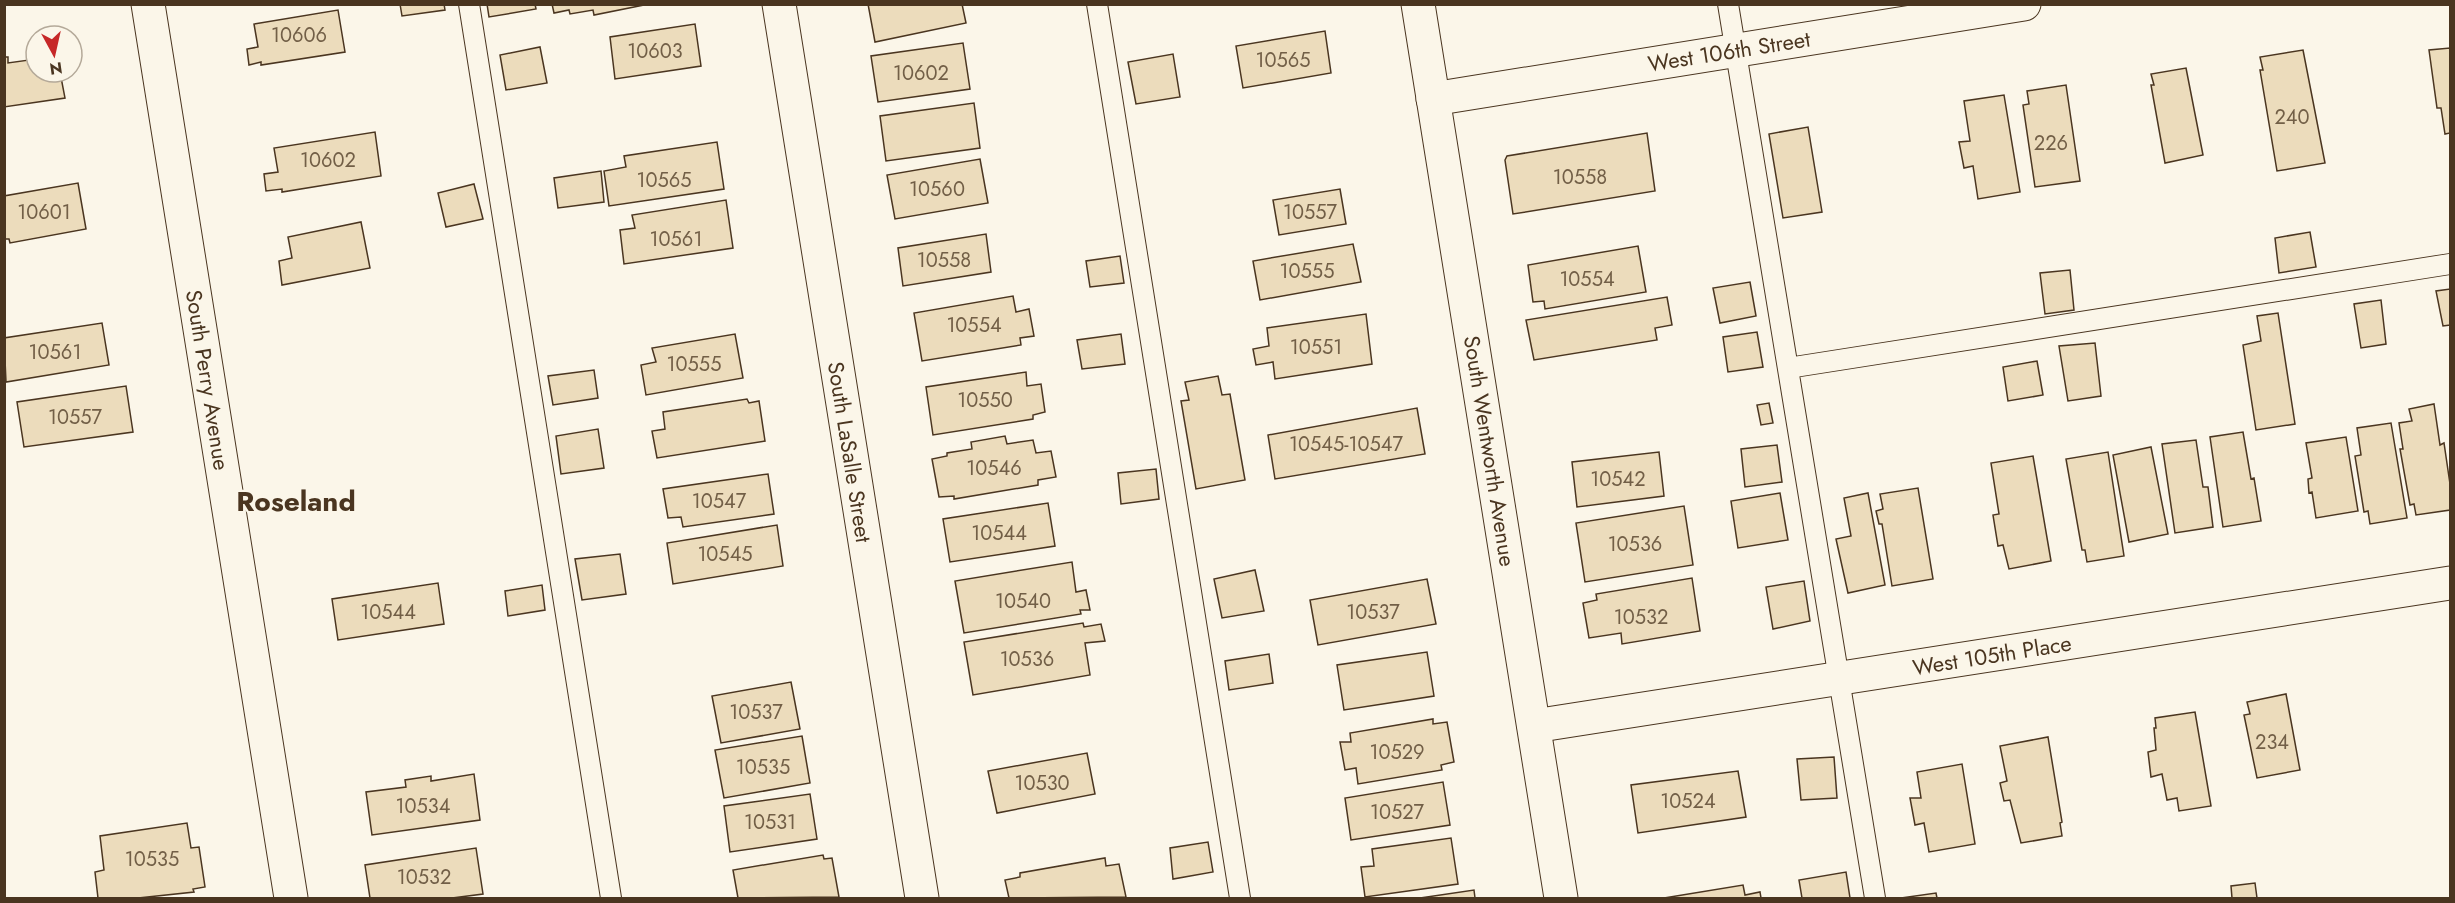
<svg xmlns="http://www.w3.org/2000/svg" width="2455" height="903" font-family="Jost,sans-serif">
  <style>
    .building { fill: #ecdcbc; stroke: #4a3520; stroke-width: 1.5 }
    .lines { fill: none; stroke-linecap: round; stroke-linejoin: round }
    .lane-casing { stroke: #4a3520; stroke-width: 22 }
    .street-casing { stroke: #4a3520; stroke-width: 35 }
    .secondary-casing { stroke: #4a3520; stroke-width: 35 }
    .lane { stroke: #fbf6e9; stroke-width: 20 }
    .street { stroke: #fbf6e9; stroke-width: 33 }
    .secondary { stroke: #fbf6e9; stroke-width: 33 }
    .labels { text-anchor: middle; dominant-baseline: central; stroke-width: 4.5; stroke-linejoin: round; paint-order: stroke }
    .number-label { font-size: 20px; fill: #725f47 }
    .street-label { font-size: 22px; fill: #4a3520; stroke: #fbf6e9 }
    .district-label { font-size: 28px; font-weight: bold; fill: #4a3520; stroke: #fbf6e9 }
  </style>
  <rect width="100%" height="100%" fill="#fbf6e9"/>
  <path class="building" d="M400 4H444L445 10 402 16Z
    M487 4H535L536 9 489 17Z
    M552 4H649L594 15 593 10 570 14 569 10 554 13Z
    M868 4H962L966 23 875 42Z
    M338 10 345 52 261 65V62L249 65 247 49 258 47 254 24Z
    M695 24 701 66 615 79 610 37Z
    M1325 31 1331 73 1243 88 1236 46Z
    M963 43 970 89 878 102 871 56Z
    M540 47 547 83 506 90 500 55Z
    M2450 48V133L2445 134 2441 108H2437L2429 50Z
    M2303 50 2325 163 2277 171 2260 70H2263L2260 57Z
    M1173 54 1180 97 1136 104 1128 62Z
    M4 57H8V63L36 59V72H60L65 98 4 107Z
    M2186 68 2203 155 2165 163 2151 85H2154L2151 74Z
    M2066 85 2080 181 2035 187 2023 105 2029 104 2027 91Z
    M2004 95 2020 192 1978 199 1973 166 1964 168 1959 142 1970 141 1964 101Z
    M974 103 980 148 886 161 880 116Z
    M1808 127 1822 212 1783 218 1769 134Z
    M375 132 381 176 282 192V189L266 191 264 174 278 172 274 148Z
    M1647 133 1655 191 1513 214 1505 160 1507 156Z
    M717 142 724 189 609 206 604 171 626 167 624 156Z
    M980 159 988 203 895 219 887 175Z
    M601 171 604 202 558 208 554 178Z
    M78 183 86 229 10 243 9 239H4V196Z
    M474 184 483 219 446 227 438 193Z
    M1340 189 1346 224 1279 235 1273 200Z
    M726 200 733 248 624 264 620 230 635 228 632 215Z
    M361 222 370 268 282 285 279 261 292 258 288 237Z
    M2310 232 2316 267 2279 273 2275 238Z
    M986 234 991 272 903 286 898 248Z
    M1353 244 1361 282 1260 300 1253 261Z
    M1638 246 1646 292 1545 309 1544 301 1533 302 1528 265Z
    M1120 256 1124 283 1090 287 1086 261Z
    M2070 270 2074 310 2045 314 2040 273Z
    M1750 282 1756 316 1720 323 1713 288Z
    M2450 289V325L2443 326 2436 291Z
    M1013 296 1016 312 1029 309 1034 336 1020 338 1021 345 922 361 914 313Z
    M1667 297 1672 325 1655 328 1657 340 1534 360 1526 320Z
    M2381 300 2386 344 2361 348 2354 304Z
    M2278 313 2295 424 2256 430 2243 345 2261 341 2257 316Z
    M1366 314 1372 364 1275 379 1273 362 1256 365 1253 349 1269 346 1267 328Z
    M102 323 109 365 6 382 4 338Z
    M1757 332 1763 367 1728 372 1723 337Z
    M735 334 743 378 646 395 641 365 656 362 652 348Z
    M1121 334 1125 364 1082 369 1077 340Z
    M2095 343 2101 396 2068 401 2059 346Z
    M2037 361 2043 395 2008 401 2003 367Z
    M594 370 598 398 553 405 548 376Z
    M1026 372 1027 386 1041 384 1045 412 1033 415V419L933 435 926 387Z
    M1218 376 1222 395 1230 394 1245 480 1196 489 1181 401 1189 400 1185 382Z
    M126 386 133 432 24 447 17 402Z
    M747 399 749 403 759 401 765 441 657 458 652 431 665 429 663 412Z
    M1769 403 1773 423 1761 425 1757 405Z
    M2434 404 2440 445 2444 443 2450 484V510L2416 515 2414 504 2410 505 2400 449H2403L2399 423 2412 421 2409 409Z
    M1417 408 1425 454 1275 479 1268 435Z
    M2391 423 2407 518 2370 524 2368 511 2364 512 2355 456 2361 455 2357 428Z
    M598 429 604 468 561 474 556 436Z
    M2243 432 2251 479 2254 478 2261 521 2223 527 2210 437Z
    M1005 436 1007 444 1033 440 1036 453 1051 451 1056 477 1038 480V485L954 499V496L939 497 932 459 947 456V453L972 449 971 442Z
    M2346 437 2358 511 2316 518 2312 492 2309 493 2308 479 2312 478 2306 443Z
    M2196 440 2203 487H2208L2213 527 2175 533 2162 444Z
    M1777 445 1782 482 1745 487 1741 449Z
    M2151 447 2168 534 2129 542 2113 455Z
    M1659 452 1664 496 1577 507 1572 462Z
    M2108 452 2124 556 2087 562 2085 550H2082L2066 459Z
    M2033 456 2051 561 2009 569 2003 545 1998 546 1993 515 1999 514 1991 463Z
    M1156 469 1159 499 1121 504 1118 473Z
    M768 474 774 514 683 527 681 517 668 518 663 489Z
    M1918 488 1933 579 1892 586 1882 524H1879L1876 511 1883 509 1880 494Z
    M1780 493 1788 540 1738 548 1731 501Z
    M1868 493 1885 585 1848 593 1836 539 1851 536 1844 498Z
    M1048 503 1055 546 950 562 943 519Z
    M1684 506 1693 565 1585 582 1576 523Z
    M777 525 783 566 673 584 667 543Z
    M620 554 626 594 582 600 575 559Z
    M1072 562 1076 592 1086 590 1090 610H1080L1081 614 964 633 955 581Z
    M1255 570 1264 611 1222 618 1214 579Z
    M1692 578 1700 631 1622 644 1621 633 1589 638 1583 603 1597 600 1596 594Z
    M1427 579 1436 624 1318 645 1310 600Z
    M1804 581 1810 621 1773 629 1766 587Z
    M438 583 444 624 338 640 332 599Z
    M542 585 545 610 508 616 505 591Z
    M1083 623 1084 627 1101 624 1105 641 1085 643 1090 675 973 695 964 642Z
    M1427 652 1434 696 1344 710 1337 665Z
    M1269 654 1273 683 1229 690 1225 661Z
    M791 682 800 729 721 743 712 696Z
    M2286 694 2300 770 2257 778 2244 715 2250 714 2247 702Z
    M2195 712 2211 806 2179 811 2177 798 2167 800 2162 774 2151 777 2148 752 2156 750 2154 728H2156L2155 718Z
    M1433 719V724L1447 722 1454 762 1441 765 1442 770 1358 784 1356 768 1345 770 1340 742H1351L1350 733Z
    M802 736 810 783 724 798 715 750Z
    M2048 737 2062 822 2060 823 2062 836 2021 843 2010 800 2004 801 2000 783 2007 781 2000 746Z
    M1087 753 1095 794 997 813 988 771Z
    M1834 757 1837 798 1801 800 1797 759Z
    M1962 764 1975 844 1929 852 1924 823 1915 825 1910 798H1921L1917 772Z
    M1738 771 1746 817 1638 833 1631 785Z
    M474 774 480 820 372 835 366 792 406 787 405 780 431 776V781Z
    M1443 782 1450 825 1351 840 1345 798Z
    M810 794 817 839 730 852 724 806Z
    M187 823 191 848 199 847 205 887 193 889 194 892 138 898H98L95 872 104 870 100 836Z
    M1451 838 1458 884 1365 897 1361 867 1374 866 1372 849Z
    M1208 842 1213 872 1173 879 1170 848Z
    M476 848 483 894 452 898H370L365 865Z
    M823 855 824 859 832 858 839 897 738 898 733 870Z
    M1105 858 1106 866 1119 864 1126 897 1009 898 1005 880 1020 877V873Z
    M1846 872 1850 898H1802L1799 880Z
    M2255 883 2257 898H2232L2231 886Z
    M1743 885 1745 895 1760 892 1761 898H1664Z
    M1474 890 1475 898H1420Z
    M1936 893 1937 898H1901Z"/>
  <g class="lines">
    <g class="lane-casing">
      <path id="lane" d="M469 4 611 898
        M1097 4 1240 898
        M1728 4 1875 898
        M1788 368 2450 264"/>
    </g>
    <g class="street-casing">
      <path id="street" d="M148 4 291 898
        M779 4 922 898
        M1433 99 2024 4
        M1534 726 2450 583"/>
    </g>
    <g class="secondary-casing">
      <path id="secondary" d="M1418 4 1561 898"/>
    </g>
    <use href="#lane" class="lane"/>
    <use href="#street" class="street"/>
    <use href="#secondary" class="secondary"/>
  </g>
  <g class="labels">
    <g class="number-label">
      <text x="299" y="35">10606</text>
      <text x="655" y="51">10603</text>
      <text x="1283" y="60">10565</text>
      <text x="921" y="73">10602</text>
      <text x="2292" y="117">240</text>
      <text x="2051" y="143">226</text>
      <text x="328" y="160">10602</text>
      <text x="1580" y="177">10558</text>
      <text x="664" y="180">10565</text>
      <text x="937" y="189">10560</text>
      <text x="44" y="212">10601</text>
      <text x="1310" y="212">10557</text>
      <text x="676" y="239">10561</text>
      <text x="944" y="260">10558</text>
      <text x="1307" y="271">10555</text>
      <text x="1587" y="279">10554</text>
      <text x="974" y="325">10554</text>
      <text x="1316" y="347">10551</text>
      <text x="55" y="352">10561</text>
      <text x="694" y="364">10555</text>
      <text x="985" y="400">10550</text>
      <text x="75" y="417">10557</text>
      <text x="1346" y="444">10545-10547</text>
      <text x="994" y="468">10546</text>
      <text x="1618" y="479">10542</text>
      <text x="719" y="501">10547</text>
      <text x="999" y="533">10544</text>
      <text x="1635" y="544">10536</text>
      <text x="725" y="554">10545</text>
      <text x="1023" y="601">10540</text>
      <text x="388" y="612">10544</text>
      <text x="1373" y="612">10537</text>
      <text x="1641" y="617">10532</text>
      <text x="1027" y="659">10536</text>
      <text x="756" y="712">10537</text>
      <text x="2272" y="742">234</text>
      <text x="1397" y="752">10529</text>
      <text x="763" y="767">10535</text>
      <text x="1042" y="783">10530</text>
      <text x="1688" y="801">10524</text>
      <text x="423" y="806">10534</text>
      <text x="1397" y="812">10527</text>
      <text x="770" y="822">10531</text>
      <text x="152" y="859">10535</text>
      <text x="424" y="877">10532</text>
    </g>
    <g class="street-label">
      <text transform="translate(1729 51) rotate(-9)">West 106th Street</text>
      <text transform="translate(208 380) rotate(81)">South Perry Avenue</text>
      <text transform="translate(1490 451) rotate(81)">South Wentworth Avenue</text>
      <text transform="translate(850 452) rotate(81)">South LaSalle Street</text>
      <text transform="translate(1992 655) rotate(-9)">West 105th Place</text>
    </g>
    <g class="district-label">
      <text x="296" y="501">Roseland</text>
    </g>
  </g>
  <rect width="2455" height="903" fill="none" stroke="#4a3520" stroke-width="12"/>
  <g transform="translate(54 54) rotate(172)"><circle r="28" fill="#fbf6e9" stroke="#b4a999" stroke-width="1.5"/>
  <path d="M0-4.5L10 22L0 15L-10 22Z" fill="#c62828"/>
  <text y="-9" font-size="16" font-weight="bold" text-anchor="middle" fill="#4a3520">N</text>
  </g>
</svg>
